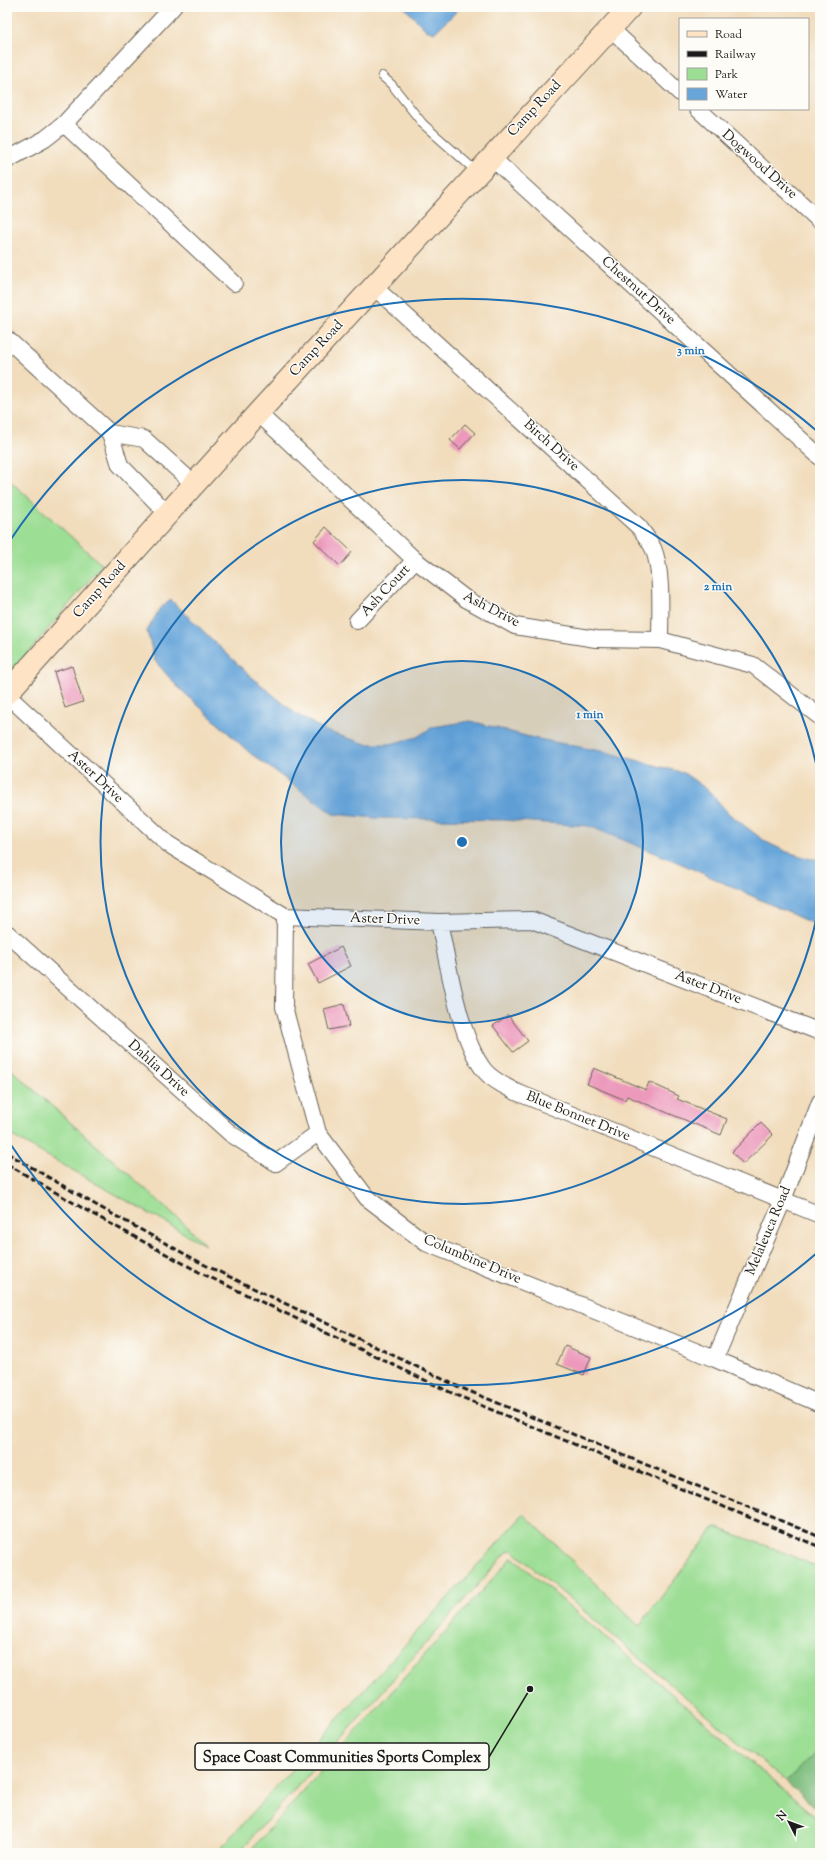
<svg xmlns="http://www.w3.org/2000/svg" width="827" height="1860" font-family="'Sorts Mill Goudy',serif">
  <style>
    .green { fill: #9dde95; stroke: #5c7d58 }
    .forest { fill: #7ebd7e; stroke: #4d6c4d }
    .water { fill: #68a6da; stroke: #42617b }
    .building { fill: #ec99bc }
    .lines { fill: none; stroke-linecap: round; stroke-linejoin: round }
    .lane-casing { stroke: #675f54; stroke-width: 10 }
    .street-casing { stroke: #675f54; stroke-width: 18 }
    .secondary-casing { stroke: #675f54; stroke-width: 24 }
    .lane { stroke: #fff; stroke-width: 8 }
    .street { stroke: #fff; stroke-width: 16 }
    .secondary { stroke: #fee4c5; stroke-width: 22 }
    .rail { stroke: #1c1c1c; stroke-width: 3; stroke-dasharray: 6 3; stroke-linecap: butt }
    .ring { fill: none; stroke: #1f6fb2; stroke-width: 2 }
    .labels { text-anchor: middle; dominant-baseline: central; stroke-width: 3; stroke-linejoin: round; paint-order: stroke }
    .street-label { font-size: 14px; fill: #1c1c1c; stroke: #fdfcf7 }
    .centre { fill: #1f6fb2; stroke: #fdfcf7; stroke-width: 2 }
    .ring-label { font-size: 12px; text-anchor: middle; font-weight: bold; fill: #1f6fb2; stroke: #fdfcf7; stroke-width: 3; stroke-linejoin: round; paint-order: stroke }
    .leader { fill: none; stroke: #1c1c1c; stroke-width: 1.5 }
    .callout-dot { fill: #1c1c1c; stroke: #fdfcf7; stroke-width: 1.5 }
    .callout { fill: #fdfcf7; stroke: #1c1c1c; stroke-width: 1.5 }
    .callout-label { font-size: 15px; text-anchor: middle; font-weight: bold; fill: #1c1c1c }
  </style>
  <rect width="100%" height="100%" fill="#fdfcf7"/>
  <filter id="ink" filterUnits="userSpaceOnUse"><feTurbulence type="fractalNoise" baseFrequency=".025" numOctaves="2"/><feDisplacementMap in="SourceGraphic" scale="8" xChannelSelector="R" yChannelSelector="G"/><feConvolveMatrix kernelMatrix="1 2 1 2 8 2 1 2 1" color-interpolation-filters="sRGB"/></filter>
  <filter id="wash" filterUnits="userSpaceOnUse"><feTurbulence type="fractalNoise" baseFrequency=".012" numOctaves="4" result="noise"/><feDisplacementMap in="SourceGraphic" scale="16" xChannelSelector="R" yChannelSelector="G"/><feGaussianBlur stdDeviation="0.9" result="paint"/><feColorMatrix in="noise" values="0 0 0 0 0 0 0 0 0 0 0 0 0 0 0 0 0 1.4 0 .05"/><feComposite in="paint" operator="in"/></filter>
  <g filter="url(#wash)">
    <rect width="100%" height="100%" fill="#f1dcbb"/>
    <path class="green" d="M7 478 102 565 7 678Z
      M7 1066 188 1227 205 1245 7 1133Z
      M524 1514 639 1626 715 1527 780 1551 820 1568V1748L786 1782 512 1550 508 1551 238 1853H216Z
      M512 1557 820 1821V1853H248Z"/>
    <path class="forest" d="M820 1748V1812L786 1782Z"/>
    <path class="water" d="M404 7H461L434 33 426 30Z
      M171 600 247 673 296 714 326 731 366 744H390L417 737 433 727 471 721 533 738 606 752 684 773 709 791 729 814 766 842 787 852 811 859H820V927L682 864 589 826 504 820 376 818 333 814 250 753 176 685 155 661 147 631 160 608Z"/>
    <g id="blocks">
      <path class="building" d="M465 424 475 433 460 449 450 440Z
        M326 527 352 552 340 566 314 541Z
        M72 666 83 702 65 708 54 672Z
        M341 947 351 966 318 983 308 964Z
        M344 1004 349 1026 329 1030 324 1009Z
        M508 1015 528 1041 513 1052 493 1026Z
        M594 1068 646 1090 649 1082 679 1096 677 1099 727 1119 721 1135 627 1096 625 1100 587 1084Z
        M761 1123 773 1135 743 1164 732 1152Z
        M565 1346 591 1357 584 1375 557 1364Z"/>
    </g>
  </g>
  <g filter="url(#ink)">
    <use href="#blocks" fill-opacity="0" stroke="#675f54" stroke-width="1"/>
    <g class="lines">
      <g class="lane-casing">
        <path id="lane" d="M382 76 392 85 423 124 477 172"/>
      </g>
      <g class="street-casing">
        <path id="street" d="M610 28 680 93
          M698 109 820 221
          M64 124 234 283
          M491 157 820 457
          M7 160 45 139 64 124 173 7
          M374 287 639 527C644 534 649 540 653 548 663 571 660 615 660 640
          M7 339 110 433
          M258 413 415 560 466 599 515 626 596 639 660 640 753 665 820 717
          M168 514 120 465 110 433 144 439 194 484
          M357 621 415 560
          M7 695 168 844 285 916 439 922 532 920 820 1032
          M285 916 284 1007 318 1133 367 1198 426 1243 715 1359 820 1404
          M439 922C448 962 459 1038 484 1070 492 1080 505 1086 516 1092L820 1215
          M7 933 231 1134 276 1163 318 1133
          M715 1359 783 1200 820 1102"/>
      </g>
      <g class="secondary-casing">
        <path id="secondary" d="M7 693 258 413 630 7"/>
      </g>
      <use href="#lane" class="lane"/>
      <use href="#street" class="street"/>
      <use href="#secondary" class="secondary"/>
      <path class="rail" d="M7 1153 96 1205 203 1264 457 1386 820 1537
        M7 1164 91 1213 199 1272 454 1394 820 1547"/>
    </g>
  </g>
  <circle cx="462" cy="842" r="181" fill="#1f6fb2" fill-opacity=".12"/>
  <g class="ring">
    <circle cx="462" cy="842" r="181"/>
    <path d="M820 899A362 362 0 1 1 820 785"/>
    <path d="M818 1252A543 543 0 0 1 9 1142M9 542A543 543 0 0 1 818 432"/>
  </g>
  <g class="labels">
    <g class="street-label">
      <text transform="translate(535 109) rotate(-47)">Camp Road</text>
      <text transform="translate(759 165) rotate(42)">Dogwood Drive</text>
      <text transform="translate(638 291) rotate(42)">Chestnut Drive</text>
      <text transform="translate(317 349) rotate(-47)">Camp Road</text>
      <text transform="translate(551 446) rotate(42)">Birch Drive</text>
      <text transform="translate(100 590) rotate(-48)">Camp Road</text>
      <text transform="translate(386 591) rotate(-47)">Ash Court</text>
      <text transform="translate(491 610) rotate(27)">Ash Drive</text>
      <text transform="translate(95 777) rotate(43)">Aster Drive</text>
      <text transform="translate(385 920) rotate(2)">Aster Drive</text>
      <text transform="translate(708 988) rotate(21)">Aster Drive</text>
      <text transform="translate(158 1069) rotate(42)">Dahlia Drive</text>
      <text transform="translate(578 1117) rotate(22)">Blue Bonnet Drive</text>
      <text transform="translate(769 1231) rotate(-67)">Melaleuca Road</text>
      <text transform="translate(472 1260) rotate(23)">Columbine Drive</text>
    </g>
  </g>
  <circle cx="462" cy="842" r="6" class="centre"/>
  <g class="ring-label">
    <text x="691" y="354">3 min</text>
    <text x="718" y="590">2 min</text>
    <text x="590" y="718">1 min</text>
  </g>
  <path class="leader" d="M530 1689L489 1757"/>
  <circle class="callout-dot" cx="530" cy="1689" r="4"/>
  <rect class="callout" x="195" y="1743" width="294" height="27" rx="4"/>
  <g class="callout-label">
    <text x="342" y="1762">Space Coast Communities Sports Complex</text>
  </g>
  <rect width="827" height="1860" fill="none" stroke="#fdfcf7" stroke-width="24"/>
  <rect x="679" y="18" width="130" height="92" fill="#fdfcf7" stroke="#a3a29f"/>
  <rect x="687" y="31" width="20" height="6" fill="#fee4c5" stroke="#a3a29f"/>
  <text x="715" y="38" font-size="12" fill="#1c1c1c">Road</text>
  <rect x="687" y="51" width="20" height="6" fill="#1c1c1c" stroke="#a3a29f"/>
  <text x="715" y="58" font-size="12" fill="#1c1c1c">Railway</text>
  <rect x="687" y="68" width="20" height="12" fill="#9dde95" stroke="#a3a29f"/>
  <text x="715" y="78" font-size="12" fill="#1c1c1c">Park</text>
  <rect x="687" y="88" width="20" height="12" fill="#68a6da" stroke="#a3a29f"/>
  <text x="715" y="98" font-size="12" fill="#1c1c1c">Water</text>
  <g transform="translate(789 1822) rotate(312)" stroke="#fdfcf7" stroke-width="3" paint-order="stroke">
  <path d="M0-3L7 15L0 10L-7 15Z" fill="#1c1c1c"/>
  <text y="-6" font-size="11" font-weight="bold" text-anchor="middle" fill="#1c1c1c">N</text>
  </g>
</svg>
